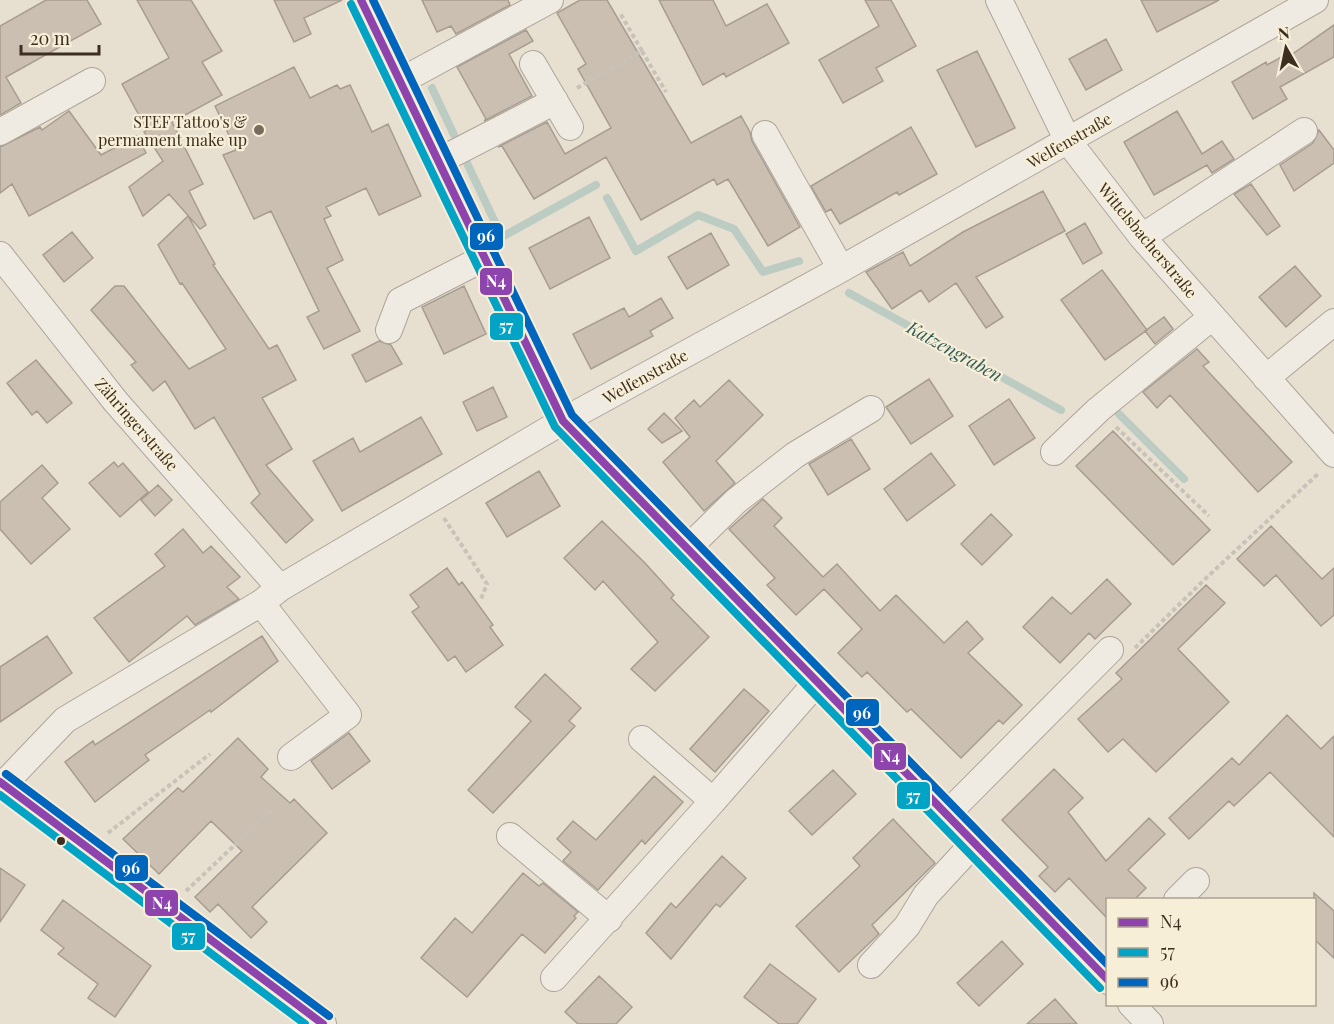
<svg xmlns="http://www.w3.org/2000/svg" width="1334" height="1024" font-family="'Playfair Display',serif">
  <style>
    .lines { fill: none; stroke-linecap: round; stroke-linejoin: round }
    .stream { stroke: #bcccc2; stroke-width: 8 }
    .building { fill: #cbbfb2; stroke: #a89c90; stroke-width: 1.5 }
    .minor-casing { stroke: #ada599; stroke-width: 28 }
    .path { stroke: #c8c2b9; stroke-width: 4; stroke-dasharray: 4.5 3; stroke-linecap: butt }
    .minor { stroke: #efebe3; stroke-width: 26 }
    .bus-1-casing { stroke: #f7eed8; stroke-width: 12 }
    .bus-2-casing { stroke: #f7eed8; stroke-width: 12 }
    .bus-3-casing { stroke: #f7eed8; stroke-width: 12 }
    .bus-1 { stroke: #8e44ad; stroke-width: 8 }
    .bus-2 { stroke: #03a3c5; stroke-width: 8 }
    .bus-3 { stroke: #0065bd; stroke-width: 8 }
    .poi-dot { fill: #786c5e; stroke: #f7eed8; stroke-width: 2 }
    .bus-dot { fill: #3d2e20; stroke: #f7eed8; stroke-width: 2 }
    .labels { text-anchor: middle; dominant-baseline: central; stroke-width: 4.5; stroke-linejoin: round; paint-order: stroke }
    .poi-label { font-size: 16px; fill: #3d2e20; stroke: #f7eed8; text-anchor: end }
    .street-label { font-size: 16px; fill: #3d2e20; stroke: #f7eed8 }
    .water-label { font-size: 18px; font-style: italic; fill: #2f5d5a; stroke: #f7eed8 }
    .line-badge { stroke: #f7eed8; stroke-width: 2 }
    .badge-label { font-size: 16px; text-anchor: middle; font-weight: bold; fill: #fff }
  </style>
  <rect width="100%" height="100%" fill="#e7e0d1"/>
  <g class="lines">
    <path class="stream" d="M432 88 454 135
      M466 161 502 237 596 185
      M607 198 636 251 698 215 734 229 763 272 799 261
      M849 293 1061 410
      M1119 414 1184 479"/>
  </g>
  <path class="building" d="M46 0H87L101 24 6 77 21 103 0 115V26Z
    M137 0H191L222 51 202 62 222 95 172 122 203 184 189 191 206 225 200 229 169 194 143 216 129 187 163 161 144 132 147 130 122 84 169 58Z
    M274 0H342L304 18 311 34 294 42Z
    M422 0H508L510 5 456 34 451 26 437 32Z
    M580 0H607L691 143 741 116 750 132 752 141 800 227 768 246 728 179 717 185 714 179 641 220 606 157 534 199 502 146 498 147 547 122 565 154 611 128 578 69 586 64 557 13Z
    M659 0H713L726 26 767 4 789 43 726 77 724 73 703 85Z
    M865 0H891L916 46 876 68 883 81 843 103 819 60 879 26Z
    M1141 0H1219L1157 32Z
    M1334 25V57L1280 87 1287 99 1253 119 1232 82 1266 62 1267 65 1290 52 1291 55Z
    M526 30 533 41 509 54 532 96 484 121 486 119 457 67Z
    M1106 39 1122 70 1086 90 1069 59Z
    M977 51 1015 128 976 147 937 70Z
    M294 67 310 98 337 85 340 89 350 85 372 132 388 124 421 196 379 215 366 188 326 207 331 216 324 219 343 260 327 268 360 331 324 349 307 317 319 311 271 211 254 219 223 155 236 150 215 106Z
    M69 111 101 155 137 136 146 153 29 216 12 184 0 193V147L40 127 42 130Z
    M1177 111 1202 154 1222 141 1234 159 1212 173 1207 165 1154 195 1124 142Z
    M911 127 937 174 899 195 897 192 840 224 831 209 826 212 811 186Z
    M1319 130 1334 150V163L1294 191 1280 165 1313 143Z
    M1251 184 1280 226 1267 235 1234 194Z
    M1043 191 1065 231 976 277 1003 317 986 328 956 283 929 302 921 290 892 309 866 272 903 252 910 266 963 232Z
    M188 216 215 264 213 265 269 349 277 345 296 380 262 398 292 449 266 465 313 520 286 543 251 503 260 494 214 417 195 429 165 381 153 391 131 365 136 362 91 310 115 286H124L189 369 226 349 182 283 180 284 158 245Z
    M589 217 610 258 550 289 529 248Z
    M1085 223 1102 253 1083 264 1066 234Z
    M72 232 93 258 64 282 43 255Z
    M711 233 729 265 687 289 668 257Z
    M1295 266 1321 296 1286 327 1259 297Z
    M1102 270 1147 330 1105 360 1061 300Z
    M464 286 486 334 444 354 422 307Z
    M661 298 673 318 650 331 653 336 591 369 573 334 624 308 629 317Z
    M1164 317 1173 329 1155 344 1145 331Z
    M379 341 391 345 402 364 366 382 352 355Z
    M1197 349 1209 362 1203 366 1292 462 1258 492 1170 395 1157 408 1143 392Z
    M36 360 72 403 47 423 37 411 32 415 7 383Z
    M929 379 953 416 911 444 886 407Z
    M729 380 763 415 716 461 735 483 704 511 663 462 690 437 675 418 694 400 700 407Z
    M493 387 507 417 477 431 463 402Z
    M1009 399 1035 438 994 465 969 426Z
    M664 413 682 431 662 443 648 429Z
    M421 417 442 454 342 511 313 461 353 438 360 452Z
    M1113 431 1210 530 1173 565 1076 466Z
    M851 439 870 469 828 495 809 464Z
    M931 453 955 485 907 521 884 489Z
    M114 462 118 467 123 463 148 492 120 517 89 483Z
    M42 465 58 483 42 498 70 529 31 564 0 529V502Z
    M539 471 560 506 507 537 486 503Z
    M158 485 172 500 155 516 141 500Z
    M763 499 782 518 774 526 823 577 837 564 880 611 896 595 944 643 967 621 983 639 968 653 1022 705 1003 724 999 720 961 758 911 709 907 712 867 672 862 677 838 653 862 629 824 589 796 615 767 585 775 578 729 529Z
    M991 514 1012 535 982 565 961 544Z
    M602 521 645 563 674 595 671 598 709 637 655 691 631 669 658 642 603 581 595 590 564 558Z
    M1271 526 1322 579 1334 568V615L1321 626 1276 575 1264 586 1237 559Z
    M183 529 203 553 211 546 240 577 227 587 239 599 195 625 187 616 129 662 94 618 165 566 155 554Z
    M447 568 459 585 462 582 493 625 490 627 503 645 466 672 455 656 448 661 412 612 419 607 410 595Z
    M1107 579 1131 604 1095 639 1089 633 1060 663 1023 627 1052 597 1071 614Z
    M1206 585 1225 603 1178 649 1229 702 1156 772 1123 739 1108 752 1078 719 1122 679 1116 673Z
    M47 636 72 673 0 722V667Z
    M262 636 278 661 211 712 210 710 145 755 149 760 95 802 65 762 93 741 95 745Z
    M545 674 581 708 569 721 575 726 493 813 468 790 531 721 515 707Z
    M744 689 769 711 715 772 690 749Z
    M1287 715 1321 749 1334 736V837L1270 772 1234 806 1229 801 1189 839 1169 818 1232 758 1239 765Z
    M349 733 370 761 332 789 311 761Z
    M238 738 268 769 261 777 290 803 294 799 327 833 252 907 267 922 251 938 218 904 210 912 195 897 242 851 211 821 159 874 123 839 178 788 183 792Z
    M1054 769 1083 798 1068 812 1106 861 1149 818 1165 834 1128 870 1146 888 1134 900H1107V918L1069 878 1055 892 1039 876 1048 867 1002 820Z
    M833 770 856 794 812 835 789 811Z
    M654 776 683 802 645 844 642 840 598 890 563 861 571 852 557 839 573 821 596 840Z
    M893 819 935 863 872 925 879 934 839 972 796 926 860 866 853 858Z
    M722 856 746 878 720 907 716 904 671 959 646 933 671 903 676 908Z
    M0 868 25 885 0 922Z
    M523 873 539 886 543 883 578 912 574 916 576 918 545 953 522 934 467 997 421 958 455 918 472 933Z
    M1314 893 1334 911V958L1314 939Z
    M63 900 151 966 115 1017 88 998 98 984 58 954 64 948 41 930Z
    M1002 941 1023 964 979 1006 957 983Z
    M770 964 816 999 797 1024H779L744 997Z
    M599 976 632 1007 616 1024H578L565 1012Z
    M1055 999 1077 1024H1027Z"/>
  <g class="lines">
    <g class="minor-casing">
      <path id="minor" d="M361 0 437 162 563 421 1108 981
        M999 0 1068 141 1142 237 1334 454
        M533 64 570 127
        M399 82 550 0
        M0 132 92 81
        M765 134 841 269
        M437 162 555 101
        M1142 237 1304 131
        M0 255 116 402 280 588
        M389 330 400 301 484 258
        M1266 378 1334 322
        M1054 452 1098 410 1212 317
        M687 549 736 501 795 455 871 409
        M261 603 348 715 291 757
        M0 782 67 834 323 1024
        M0 788 65 720 261 603 280 588 563 421 841 269 1315 0
        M713 801 817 682
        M947 814 1110 650
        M510 836 609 919
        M1177 900 1196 881
        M871 965 907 926 926 895 974 843
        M554 978 713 801 642 739
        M1131 1004 1150 1024"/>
    </g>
    <path class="path" d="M642 51 666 92
      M577 88 642 51 620 13
      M1116 427 1209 516
      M444 518 487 584 481 599
      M1135 648 1204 580 1319 473
      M108 833 210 754
      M186 891 274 808"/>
    <use href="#minor" class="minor"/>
    <g class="bus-1-casing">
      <path id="bus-1" d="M361 0 563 421 1108 980
        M0 782 323 1024"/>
    </g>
    <g class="bus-2-casing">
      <path id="bus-2" d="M351 4 555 427 1100 988
        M0 795 305 1024"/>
    </g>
    <g class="bus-3-casing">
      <path id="bus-3" d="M373 0 572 415 1108 965
        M6 774 329 1016"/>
    </g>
    <use href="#bus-1" class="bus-1"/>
    <use href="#bus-2" class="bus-2"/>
    <use href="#bus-3" class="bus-3"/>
  </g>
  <circle class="poi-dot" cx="259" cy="130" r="6"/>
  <circle class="bus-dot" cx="61" cy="841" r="5"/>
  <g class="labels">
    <g class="poi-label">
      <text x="247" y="121">STEF Tattoo's &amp;<tspan x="247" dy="18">permament make up</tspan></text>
    </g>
    <g class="street-label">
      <text transform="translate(1069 140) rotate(-30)">Welfenstraße</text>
      <text transform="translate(1148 240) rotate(50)">Wittelsbacherstraße</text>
      <text transform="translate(645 376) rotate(-29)">Welfenstraße</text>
      <text transform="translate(137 424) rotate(49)">Zähringerstraße</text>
    </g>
    <g class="water-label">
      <text transform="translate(955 351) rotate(29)">Katzengraben</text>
    </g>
  </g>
  <g class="line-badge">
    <rect x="469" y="222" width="35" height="29" rx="6" fill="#0065bd"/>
    <rect x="479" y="267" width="34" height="29" rx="6" fill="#8e44ad"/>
    <rect x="489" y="312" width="35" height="29" rx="6" fill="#03a3c5"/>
    <rect x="845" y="698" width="35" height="29" rx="6" fill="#0065bd"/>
    <rect x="873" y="742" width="34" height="29" rx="6" fill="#8e44ad"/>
    <rect x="896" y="781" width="35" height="29" rx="6" fill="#03a3c5"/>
    <rect x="114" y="854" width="35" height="28" rx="6" fill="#0065bd"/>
    <rect x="144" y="889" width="35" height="28" rx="6" fill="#8e44ad"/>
    <rect x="171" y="922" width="35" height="29" rx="6" fill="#03a3c5"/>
  </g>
  <g class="badge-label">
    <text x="486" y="242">96</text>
    <text x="496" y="287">N4</text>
    <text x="506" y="332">57</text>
    <text x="862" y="719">96</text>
    <text x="890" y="762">N4</text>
    <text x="913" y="802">57</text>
    <text x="131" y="874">96</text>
    <text x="162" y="909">N4</text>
    <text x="188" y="942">57</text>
  </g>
  <rect x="1106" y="898" width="210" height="108" fill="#f7eed8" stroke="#ada18e" stroke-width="1.5"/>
  <rect x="1118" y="918" width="30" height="9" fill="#8e44ad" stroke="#ada18e" stroke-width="1.5"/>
  <text x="1160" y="928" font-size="18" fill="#3d2e20">N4</text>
  <rect x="1118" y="948" width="30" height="9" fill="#03a3c5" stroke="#ada18e" stroke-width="1.5"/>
  <text x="1160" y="958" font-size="18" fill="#3d2e20">57</text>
  <rect x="1118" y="978" width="30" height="9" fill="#0065bd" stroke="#ada18e" stroke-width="1.5"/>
  <text x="1160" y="988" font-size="18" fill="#3d2e20">96</text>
  <g transform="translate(1286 48) rotate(351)" stroke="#f7eed8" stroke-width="4.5" paint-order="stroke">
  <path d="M0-4.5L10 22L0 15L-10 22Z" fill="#3d2e20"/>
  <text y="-9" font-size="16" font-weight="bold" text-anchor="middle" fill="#3d2e20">N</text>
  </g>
  <path d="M21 45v9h78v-9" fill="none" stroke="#3d2e20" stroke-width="3"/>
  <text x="30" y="45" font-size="18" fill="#3d2e20" stroke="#f7eed8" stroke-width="4.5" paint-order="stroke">20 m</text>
</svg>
